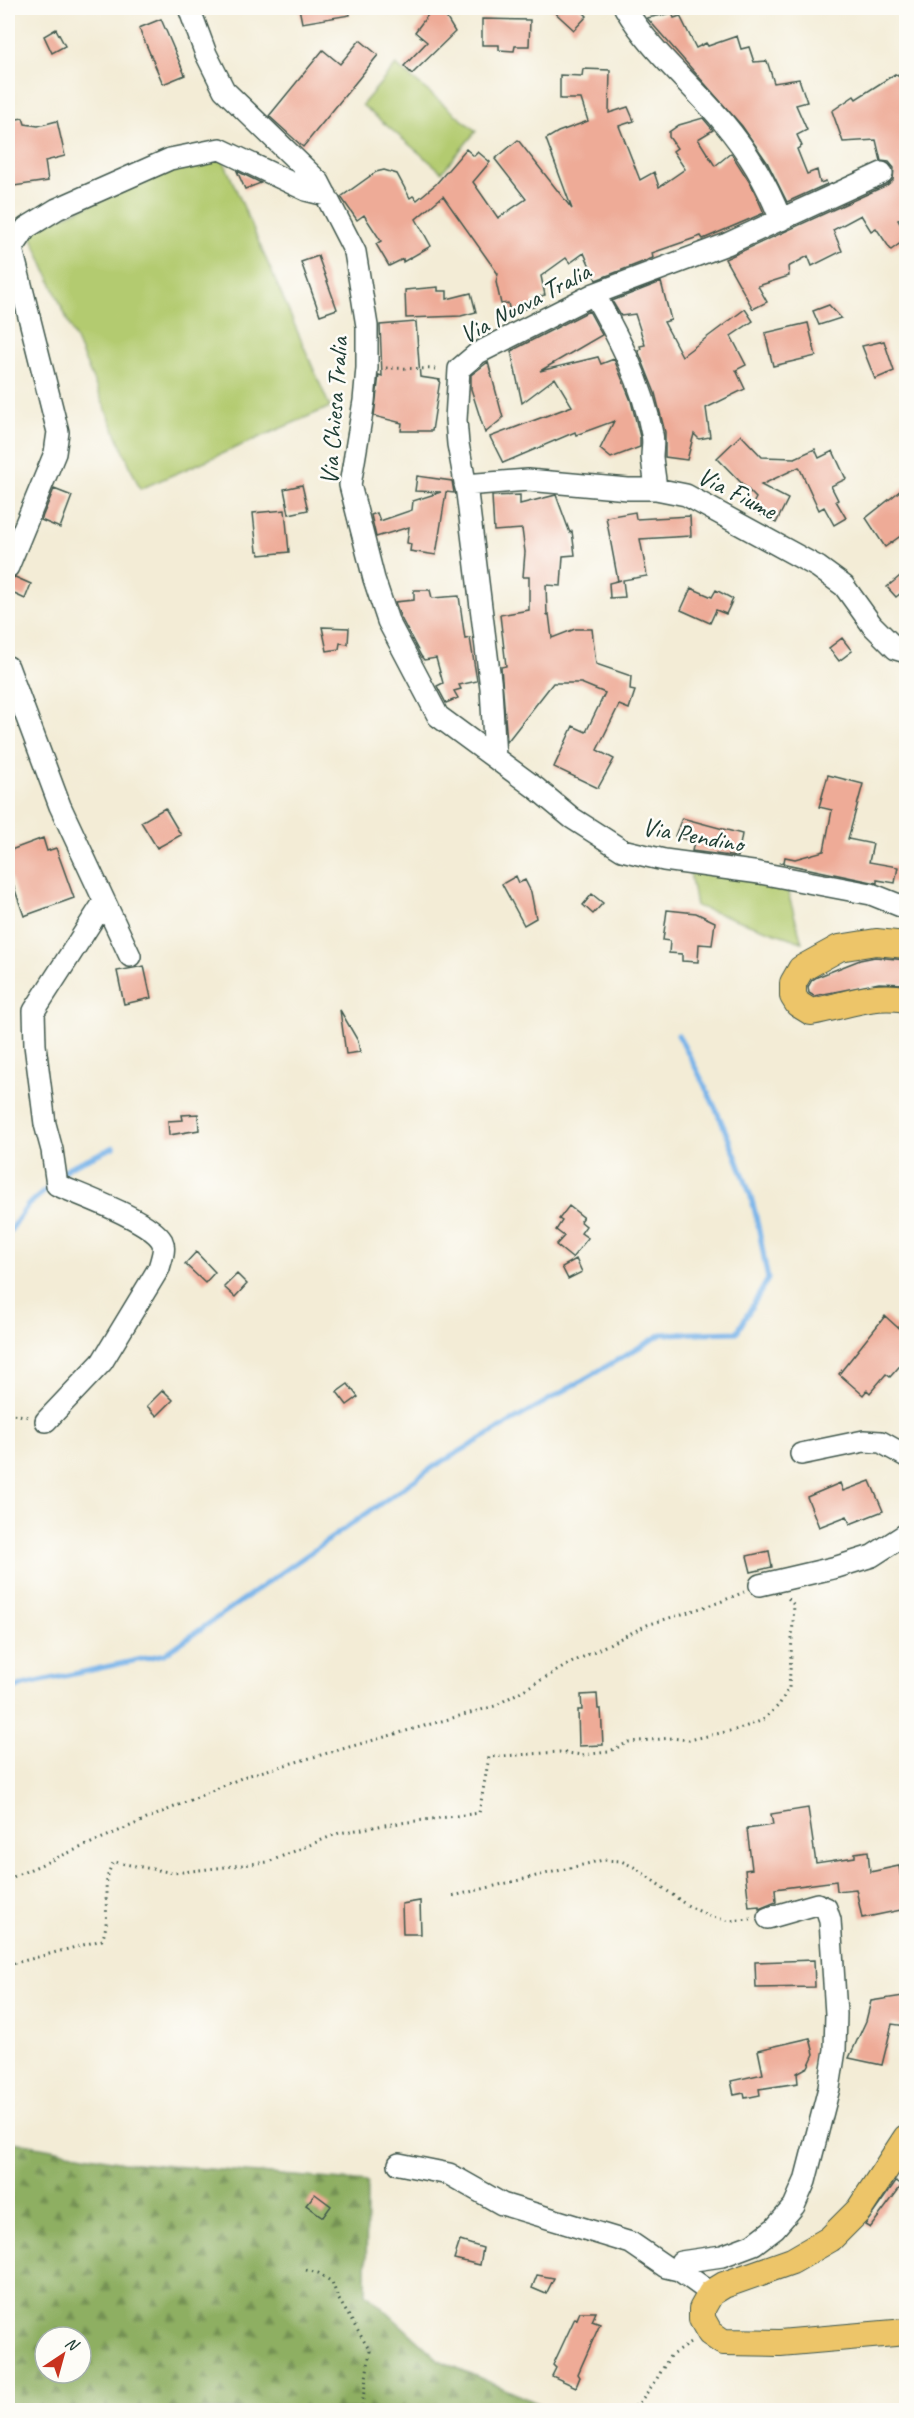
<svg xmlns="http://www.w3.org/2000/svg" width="914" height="2418" font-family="Caveat,sans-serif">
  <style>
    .forest { fill: url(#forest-firs); stroke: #56764b; stroke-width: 1.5; fill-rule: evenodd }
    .park { fill: #b3cb6f; stroke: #698452; stroke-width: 1.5 }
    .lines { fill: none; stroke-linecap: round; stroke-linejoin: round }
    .stream { stroke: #77b3e9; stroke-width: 5 }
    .building { fill: #eeab97 }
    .minor-casing { stroke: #3f574c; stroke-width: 24 }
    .major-casing { stroke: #3f574c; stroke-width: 28 }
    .path { stroke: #3f574c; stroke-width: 3; stroke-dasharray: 1.5 4.5; stroke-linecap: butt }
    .minor { stroke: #fff; stroke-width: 21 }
    .major { stroke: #edc569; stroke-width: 26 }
    .labels { text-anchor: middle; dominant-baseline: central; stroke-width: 5; stroke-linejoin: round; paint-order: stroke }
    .street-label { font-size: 26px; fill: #1f3d34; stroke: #fdfcf7 }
  </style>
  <defs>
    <pattern id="forest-firs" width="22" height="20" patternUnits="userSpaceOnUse" patternTransform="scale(1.5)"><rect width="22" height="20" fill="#8eaf62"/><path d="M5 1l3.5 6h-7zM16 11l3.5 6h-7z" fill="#739052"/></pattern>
  </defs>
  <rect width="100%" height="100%" fill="#fdfcf7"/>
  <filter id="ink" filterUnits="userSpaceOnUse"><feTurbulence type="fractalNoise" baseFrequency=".0167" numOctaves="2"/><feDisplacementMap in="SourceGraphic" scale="12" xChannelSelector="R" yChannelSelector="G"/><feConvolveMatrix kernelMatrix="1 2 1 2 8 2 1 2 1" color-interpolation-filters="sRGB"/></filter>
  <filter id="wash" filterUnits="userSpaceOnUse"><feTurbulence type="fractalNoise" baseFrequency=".008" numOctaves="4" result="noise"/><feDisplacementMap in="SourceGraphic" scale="24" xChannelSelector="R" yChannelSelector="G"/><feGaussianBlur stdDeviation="1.35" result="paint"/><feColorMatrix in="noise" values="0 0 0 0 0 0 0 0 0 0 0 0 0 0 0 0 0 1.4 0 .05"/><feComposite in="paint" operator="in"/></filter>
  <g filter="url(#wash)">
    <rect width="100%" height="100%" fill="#f3ecd6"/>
    <path class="forest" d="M8 2141 123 2162 367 2182 366 2293 439 2360 553 2410H8ZM45 2337H81V2373H45Z"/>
    <path class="park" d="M396 65 476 131 442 172 362 105Z
      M219 150 330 407 140 489 29 231Z
      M687 856 782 872 802 942 696 906Z"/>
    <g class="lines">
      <path class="stream" d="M62 1173 69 1167 114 1147
        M8 1234 28 1205 52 1185
        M8 1692 23 1685 165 1654 433 1467 662 1334 737 1332 768 1279C762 1251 759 1221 750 1194 731 1139 706 1085 678 1035"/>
    </g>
    <g id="blocks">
      <path class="building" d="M299 8H349L350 15 302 23Z
        M433 8 446 17 455 32 412 74 404 66 427 42 415 32Z
        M550 8H579L587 16 574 30Z
        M672 13 674 18 680 16 696 48 706 43 708 46 737 36 741 49 749 47 754 62 767 61 774 83 799 79 807 102 796 105 807 130 797 135 802 146 797 149 807 174 817 170 820 183 826 181 827 184 787 202 767 162 742 126 647 18Z
        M161 19 185 75 163 84 139 28Z
        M482 19 530 20 529 46H515L514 51 499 50V45H482Z
        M56 29 65 46 52 53 44 36Z
        M360 40 378 55 303 147 269 116 323 50 340 64Z
        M583 69 610 70 609 113 628 107 634 121 619 126 640 180 654 172 659 187 685 169 673 151 677 148 669 137V132L679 125 703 118 713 130 698 139 715 166 731 153 752 186 764 213 703 239 701 236 652 253 653 258 596 280 584 253 570 263 566 258 541 276 545 295 533 298 534 307 510 312 508 303 501 304 496 282 498 274 443 196 416 219 431 246 403 262V259L389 266 376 244 381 241 364 215 357 220 341 197 376 172 384 170 397 174 410 198 413 196 417 200 436 184 466 149 474 156 478 152 490 162 473 182 498 218 526 199 495 159 518 140 572 209 546 139 558 132 588 121 581 99H560V75L582 76Z
        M895 74 906 81V215L898 220 906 234V239L891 250 876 228 871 231 861 215 833 230 842 251 812 266 808 256 788 267 789 276 758 286 767 302 753 309 725 259 887 185 893 180 894 168 889 162 881 161 876 140 843 142 832 111 854 96 856 99Z
        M23 118 25 124 38 126 57 121 65 156 45 161 48 181 14 186 8 138 13 137 10 120Z
        M237 171 261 183 245 189Z
        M318 256 337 309 320 315 301 262Z
        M661 282 671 320 664 322 682 356 745 309 753 321 731 336 746 365 736 370 745 389 706 408 710 437 699 439 694 434 687 460 665 457V432L655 393 638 350 641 349 640 346 645 345 635 314 621 316 612 301Z
        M438 287V291H447V299L471 293 476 312 461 316 406 318 405 290Z
        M829 305 841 318 819 325 813 311Z
        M589 311 602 335 540 371 598 357 601 364 614 359 631 401 640 437V447L611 458 600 449 614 421 576 435 575 432 503 463 490 437 572 406 555 378 522 403 511 351Z
        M416 322 420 377 440 380 432 431H401L402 423 374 416 379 375 382 376 380 325Z
        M808 323 816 356 773 366 765 333Z
        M884 341 894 371 875 379 862 346Z
        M488 362 503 418 485 433 471 389V375Z
        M741 435 762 457 795 458 815 449 819 458 833 451 846 479 831 486 838 500 836 501 846 518 834 525 824 507 819 510 799 467 761 485 788 499 776 523 750 509 756 498 717 458Z
        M417 476 452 481 454 493 446 492 436 555 410 551 411 544 407 543 409 527 376 537 371 515 377 513 380 521 412 510 413 501 441 492 415 491Z
        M302 485 308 510 289 514 284 489Z
        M906 486V532L885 547 866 518Z
        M54 489 72 496 60 528 41 520Z
        M520 495V504L556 495 570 533 572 531 575 555 563 556 561 586 546 585 547 615 549 614 552 638 575 629H592L596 664 631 676 630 690 635 691 629 709 619 705 597 750 614 759 598 788 554 767 573 726 586 732 605 693 581 683H553L507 742 501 667 506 666 500 615 529 610V577H523L525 552 522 529 494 531 492 496Z
        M285 510 289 552 260 555 259 551H257L253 513Z
        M635 512 636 519 690 516 691 536 640 539 647 576 623 580 625 597 610 598 609 583 621 580 618 581 606 517Z
        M906 571V589L896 597 887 587Z
        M15 577 31 584 25 599 8 591 11 579Z
        M691 588 712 597 716 590 733 599 726 614 716 610 710 623 681 610Z
        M414 590H430L432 598 459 596 465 639 470 638 477 681 459 685 461 689 454 691 458 698 446 703 437 686 443 683 436 658 424 660 421 656 400 616 395 602 414 600Z
        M322 627 349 628 348 644 340 643 339 649 327 651Z
        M842 638 852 651 839 661 829 648Z
        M828 775 863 784 848 839 873 844 869 862 898 867 895 883 877 880V883L781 863 784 862 785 857 795 859 824 851 832 810 819 807Z
        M165 808 181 835 157 848 141 822Z
        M682 818 742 834 738 857 692 851 694 842 675 836Z
        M43 838 47 851 56 848 74 898 24 916 8 870V851Z
        M516 876 519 883 525 880 531 892 536 918 524 925 502 884Z
        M592 894 603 903 593 914 583 905Z
        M667 910 696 913 715 922 712 945 699 944 698 962 682 961V954L669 953 670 941 663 940Z
        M875 957 906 960V984L879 983 814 996 809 993 808 987 812 980 817 977 860 960Z
        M144 966 151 998 124 1004 117 971Z
        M340 1010 358 1041 360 1052 346 1054Z
        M198 1114 199 1130 169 1135 168 1121 183 1120 182 1115Z
        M569 1206 583 1217 580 1221 586 1226 581 1233 588 1238 572 1258 556 1245 564 1236 556 1230 562 1221 559 1219Z
        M196 1252 215 1272 205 1283 185 1264Z
        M576 1259 582 1272 568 1279 562 1267Z
        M237 1274 247 1284 235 1297 224 1287Z
        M885 1316 906 1335V1359L890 1377 886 1374 870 1393 867 1390 863 1395 839 1374Z
        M348 1384 358 1397 347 1405 337 1392Z
        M163 1390 173 1400 157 1416 147 1406Z
        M870 1481 883 1511 850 1524 847 1516 819 1527 807 1497 840 1483 843 1491Z
        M769 1551 772 1567 751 1572 747 1556Z
        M597 1694 598 1709H601L603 1745 579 1746 578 1710H582L581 1695Z
        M808 1808 816 1863 855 1857V1853L868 1851 870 1872 899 1866 906 1909 862 1918 856 1889 837 1891 836 1881 775 1889 776 1902 759 1909V1906L749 1907 745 1870 752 1869 747 1829 773 1825 771 1814Z
        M420 1901 421 1934H403L402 1904Z
        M814 1960 815 1987 756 1988 755 1962Z
        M903 1996 906 2003V2026L892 2024 882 2065 849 2058 866 2021 871 2001Z
        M810 2038 814 2054 808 2067 797 2073 798 2083 759 2089 760 2095 745 2098 744 2093 734 2095 731 2081 763 2074 758 2050Z
        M896 2181 902 2185 870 2228 865 2225Z
        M315 2194 331 2206 323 2217 306 2205Z
        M460 2241 483 2248 480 2265 454 2259Z
        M537 2275 554 2278 546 2294 532 2288Z
        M580 2312H596L592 2321 600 2324 578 2374 580 2377 576 2387 552 2376 556 2368 553 2365 575 2318 577 2319Z"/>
    </g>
  </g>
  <g filter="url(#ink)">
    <use href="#blocks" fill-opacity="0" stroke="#3f574c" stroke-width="1.5"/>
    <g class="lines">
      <g class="minor-casing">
        <path id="minor" d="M189 8 206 54 224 90 319 182 355 252 367 326V368L364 401 350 485 374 579 388 621 438 716 537 789 572 818 622 850 664 860 760 873 871 894 906 908
          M625 8C651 52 691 83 723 122 749 153 766 182 781 220
          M594 294C619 338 643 384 652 434 654 442 652 449 652 457 653 468 655 478 656 489
          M465 485 528 480 628 489H656L686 495 818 567 844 586 872 625 896 649 906 652
          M8 567 55 453 58 432 12 249 26 228 57 209 170 159 220 149 306 190 326 195
          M8 667 60 806 130 956
          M495 758 491 688 467 493 458 444 456 420 459 369 478 353 594 294 727 244 882 173
          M46 1421 102 1362 159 1268C161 1260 166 1249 162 1241 150 1220 82 1196 57 1185L52 1150 45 1124 35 1045 34 1011 104 902
          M801 1454 864 1441 881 1442 906 1456
          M760 1585 837 1567 872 1556 906 1534
          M399 2164 449 2174 502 2204 631 2243 666 2267 679 2270
          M711 2293 679 2270 681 2262 722 2256 754 2244 775 2228 794 2206 805 2181 829 2088 835 2050 836 2014 830 1920 826 1908 817 1904 768 1918"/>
      </g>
      <g class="major-casing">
        <path id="major" d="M906 945 876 942 839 948 801 969 793 983V996L798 1004 811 1012C846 1006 869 993 906 999
          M906 2138 859 2210 830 2239 792 2261 724 2285 711 2293 702 2309V2319L710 2333 723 2342 780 2343 906 2332"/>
      </g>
      <path class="path" d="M386 368 440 369
        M8 1413 29 1417
        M8 1879 246 1776 495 1706 569 1664 647 1625 720 1602 744 1592
        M453 1896 603 1860 621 1861 636 1868 685 1904 709 1916 728 1921 751 1919
        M8 1965 102 1940C113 1915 98 1884 114 1862L174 1873 268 1862 339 1833 385 1825 479 1813 489 1757 559 1752 582 1755 608 1752 629 1742 672 1738 689 1740 739 1729 763 1720 779 1705 789 1688 794 1605 788 1598
        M306 2270 318 2273 332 2282 338 2298 370 2351 362 2405 365 2410
        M630 2410 639 2403 655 2382 670 2356 692 2342"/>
      <use href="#minor" class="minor"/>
      <use href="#major" class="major"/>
    </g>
  </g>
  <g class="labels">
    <g class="street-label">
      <text transform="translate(525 303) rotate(-28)">Via Nuova Tralia</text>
      <text transform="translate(334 411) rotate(-86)">Via Chiesa Tralia</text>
      <text transform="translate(737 493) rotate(27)">Via Fiume</text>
      <text transform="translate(693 835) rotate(10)">Via Pendino</text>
    </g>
  </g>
  <rect width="914" height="2418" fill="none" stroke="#fdfcf7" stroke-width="30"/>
  <g transform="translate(63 2355) rotate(36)"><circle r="28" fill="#fdfcf7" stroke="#a4b0a9" stroke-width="1.5"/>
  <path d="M0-4.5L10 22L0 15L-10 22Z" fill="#c8321e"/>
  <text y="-9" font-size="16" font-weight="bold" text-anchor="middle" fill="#1f3d34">N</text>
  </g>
</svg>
